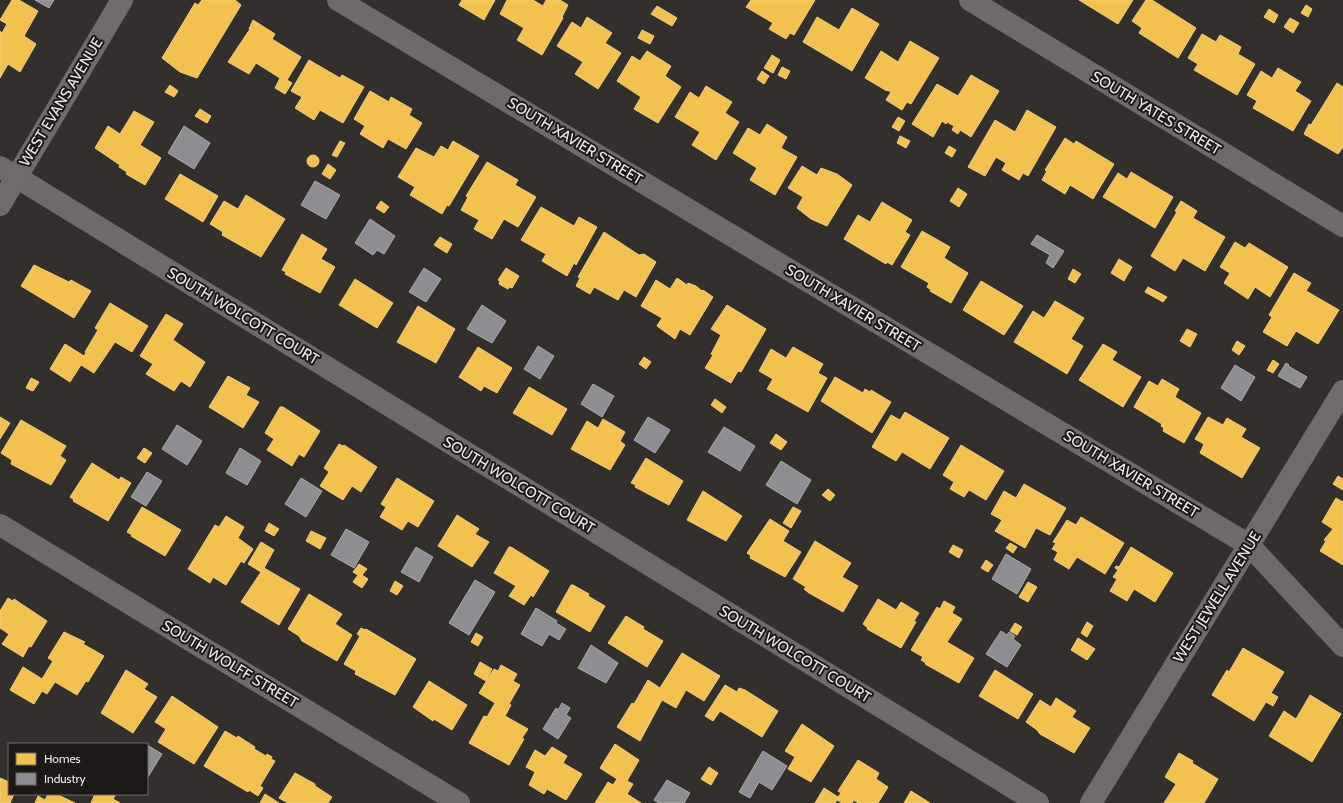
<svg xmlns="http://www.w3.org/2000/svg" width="1343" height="803" font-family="Cabin,sans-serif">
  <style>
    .homes { fill: #f2c14e; stroke: #f1cd7c }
    .industry { fill: #8d8d92; stroke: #aaa9ab }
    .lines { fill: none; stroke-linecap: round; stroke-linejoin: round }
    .street { stroke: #6e6a68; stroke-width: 22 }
    .secondary { stroke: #706b67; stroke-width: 22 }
    .labels { text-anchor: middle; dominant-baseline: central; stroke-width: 4; stroke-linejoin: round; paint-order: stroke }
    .street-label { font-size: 15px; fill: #eeeae6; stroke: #1b1815 }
  </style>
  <rect width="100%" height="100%" fill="#332f2c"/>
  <path class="homes" d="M12 0H19L38 11 24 36 36 44 20 72 8 64 0 78V31L2 33 7 24 0 20Z
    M202 0H235L241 5 197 78 180 72 162 58 195 3 198 5Z
    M462 0H495L484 20 459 5Z
    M507 0H533L543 6 546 0H560L568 5 562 17 563 18 542 55 517 40 524 28 500 14Z
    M751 0H815L794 35 790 33 786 39 769 29 773 23 746 7Z
    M1079 0H1133L1118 24Z
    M1146 0H1152L1196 28 1178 58 1139 33 1142 28 1132 21Z
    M1306 5 1312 9 1308 17 1301 13Z
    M657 6 677 18 672 26 651 14Z
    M852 8 879 24 852 71 803 42 817 17 839 30Z
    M1269 9 1278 15 1274 23 1264 17Z
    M587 17 612 33 605 43 621 53 598 89 575 74 583 62 557 46 572 22 581 28Z
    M1290 18 1299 23 1293 33 1284 27Z
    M253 20 275 34 272 39 301 57 287 80 292 83 285 94 275 88 280 78 256 63 249 74 228 62 250 29H249Z
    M642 30 654 36 650 44 638 38Z
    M1202 34 1216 42 1220 35 1241 47 1238 54 1255 64 1237 95 1194 70 1198 64 1188 58Z
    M910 41 939 58 911 104 907 102 902 110 886 100 891 92 887 90V91L865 78 881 51 898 62Z
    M647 51 671 66 665 76 681 87 658 123 634 109 641 97 617 81 632 56 640 61Z
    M772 55 780 60 773 73 764 68Z
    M309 60 340 78 342 75 364 87 343 123 320 110 314 120 295 108 302 97 291 91Z
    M782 67 790 71 786 79 778 75Z
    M1278 68 1301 82 1295 91 1311 101 1293 131 1253 108 1257 101 1247 95 1261 71 1272 78Z
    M762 71 769 76 764 84 757 79Z
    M971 75 999 91 971 137 960 130 958 134 952 130 954 126 947 122 946 124 942 121 933 137 912 124 937 84 958 96Z
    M1337 83 1343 87V147L1338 154 1304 134 1309 124 1311 125Z
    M170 85 178 91 174 97 165 92Z
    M706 86 732 102 725 113 739 122 716 160 692 145 700 132 675 117 690 92 699 98Z
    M370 91 389 102 391 97 412 109 409 115 422 123 406 149 388 139 383 148 360 134 365 126 354 119Z
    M200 109 211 116 207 123 195 116Z
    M1027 110 1056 127 1028 176 1023 173 1019 180 1002 170 1006 163 996 157 985 176 968 167 995 120 1015 132Z
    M134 111 154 122 140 145 161 158 145 185 126 174 127 172 119 167 120 165 95 148 108 126 120 134Z
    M898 117 905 121 899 131 892 127Z
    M767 124 787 137 781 148 797 157 775 195 750 180 757 168 733 153 748 128 760 135Z
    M900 136 910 141 906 148 897 143Z
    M1065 138 1074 144 1076 141 1114 164 1093 199 1070 185 1065 194 1042 180 1047 171 1045 170Z
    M340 141 345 143 337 157 332 155Z
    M453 141 479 156 449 206 447 205 442 214 410 195 415 187 398 177 416 148 434 157 441 146 448 150Z
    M949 146 956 150 952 157 945 153Z
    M307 161a6 6 0 1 1 12 0a6 6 0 1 1-12 0Z
    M487 162 518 180 515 185 536 197 518 227 504 219 492 239 474 229 479 220 461 210 468 197 466 196Z
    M328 164 336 170 330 179 322 174Z
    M802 166 817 175 821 168 837 174 852 185 827 226 811 219 797 208 803 197 788 188Z
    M1131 172 1173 197 1155 228 1103 197 1118 173 1127 179Z
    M180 174 218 196 203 222 165 199Z
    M958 188 967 194 959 207 950 201Z
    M246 195 285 219 261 257 222 235 223 232 210 224 224 201 238 209Z
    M381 201 389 207 384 213 376 208Z
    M1181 201 1197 211 1193 218 1225 237 1205 271 1183 258 1175 271 1151 256 1177 212 1175 211Z
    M882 202 912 220 905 232 910 235 892 265 887 262 886 264 844 239 858 215 870 222Z
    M541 207 574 226 579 217 597 227 576 265 574 263 567 276 542 261 546 254 521 240Z
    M922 231 950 247 944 258 968 273 951 303 930 291 931 290 927 287 929 283 901 267Z
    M604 232 639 255 644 254 656 262 636 297 624 290 618 300 594 287 590 294 576 286 580 278 578 277Z
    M302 234 327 249 321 259 335 267 320 293 285 274 286 272 282 270Z
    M440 237 452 244 447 253 434 245Z
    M1235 242 1245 248 1249 243 1288 267 1270 297 1255 287 1248 299 1224 283 1230 273 1220 267Z
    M1119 259 1132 267 1124 281 1111 273Z
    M34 265 69 282 71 280 91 291 74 318 21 286Z
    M506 268 519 276 512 288 509 287 508 289 499 284 500 281 498 280Z
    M1073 269 1081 274 1075 283 1068 279Z
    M1294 273 1311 283 1306 291 1339 310 1318 344 1296 331 1287 346 1263 332 1272 317 1269 315Z
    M677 278 687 285 688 283 696 286 702 291 703 290 713 297 690 335 680 329 675 339 657 326 662 318 641 306 656 280 670 289Z
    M355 279 393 303 377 328 339 305Z
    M981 281 1023 306 1004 335 963 310Z
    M1148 287 1167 297 1163 302 1145 292Z
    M1055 301 1084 318 1071 339 1083 346 1067 374 1014 342 1033 311 1044 318Z
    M110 303 148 326 132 352 115 342 94 373 81 365 70 382 50 369 65 344 84 356 86 353 85 352 98 330 95 328Z
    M727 305 766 329 741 372 738 371 731 383 705 368 713 355 711 354 721 335 711 329Z
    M418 306 455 329 436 363 397 342Z
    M166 314 183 324 173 340 205 362 190 387 181 381 174 391 146 374 153 364 140 356Z
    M1187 329 1197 334 1190 347 1180 341Z
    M1237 341 1245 346 1239 355 1232 350Z
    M1103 344 1117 352 1112 360 1141 377 1123 407 1079 380Z
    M478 347 512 368 497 393 484 386 481 391 459 377Z
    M793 347 823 364 818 373 827 378 808 412 767 389 773 379 759 371 771 349 786 358Z
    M644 357 651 362 646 369 639 364Z
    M1273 360 1279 364 1273 373 1267 370Z
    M228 376 250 388 246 395 259 402 243 428 209 407Z
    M835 377 863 393 865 389 870 392 871 390 891 402 872 433 821 401Z
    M31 378 39 382 33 391 26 388Z
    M1162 379 1179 389 1175 397 1201 413 1184 443 1163 431 1164 428 1161 426 1162 424 1134 407 1149 381 1158 386Z
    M529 387 567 409 552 435 513 413Z
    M715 399 726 407 722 413 711 405Z
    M280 407H283L320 431 304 457 299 454 292 466 267 450 274 439 265 433Z
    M905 412 949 438 930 469 902 452 896 461 872 447 891 415 900 420Z
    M0 417 10 423 0 439Z
    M1208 417 1223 425 1227 418 1246 429 1241 437 1260 448 1242 478 1200 453 1204 444 1195 439Z
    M603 419 625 432 620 441 625 445 610 470 571 449 587 421 598 428Z
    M21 420 66 446 60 456 66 460 51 485 11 464 12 460 1 453Z
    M776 434 787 442 781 450 770 443Z
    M339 444 343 446 344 445 377 467 361 492 352 486 343 500 320 486 329 472 324 468Z
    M961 445 1004 471 986 500 969 490 964 497 950 489 954 482 943 475Z
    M144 448 152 453 145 463 137 458Z
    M646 458 683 481 669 505 635 487 636 485 631 483Z
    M92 463 119 480 121 477 131 483 108 521 73 501 74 500 70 497Z
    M1338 476 1343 479V490L1333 484Z
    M397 478 434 501 418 527 408 521 402 530 380 517 386 507 381 504Z
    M1024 484 1066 508 1050 535 1036 528 1025 548 995 531 1002 520 991 514 1004 491 1016 498Z
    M828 489 835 495 830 501 822 495Z
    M703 491 742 516 726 541 687 520Z
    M1336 498 1343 502V565L1320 551 1326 541 1324 540 1333 529 1322 522Z
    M142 507 181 530 165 556 131 536 132 535 127 532Z
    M793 507 801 511 791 528 783 523Z
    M457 515 479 529 475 534 489 542 472 567 438 546Z
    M226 516 244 527 238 538 253 549 244 563 241 561 226 585 213 577 210 583 188 569 215 525 219 527Z
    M1081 517 1124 543 1105 574 1077 557 1069 569 1054 560 1058 552 1052 549 1056 543 1053 542 1067 520 1076 525Z
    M770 519 789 531 783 541 801 552 785 577 750 558 751 556 747 553Z
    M269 523 279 529 274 536 265 531Z
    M311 531 326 538 320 549 306 541Z
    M815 541 851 563 842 577 858 586 843 612 809 593 804 589 806 587 793 579Z
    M261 542 274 550 264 568 300 589 279 625 241 602 261 572 248 564Z
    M1010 543 1017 547 1013 553 1006 548Z
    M953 545 963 550 959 558 949 552Z
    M509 547H511L549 571 533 597 531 595 524 605 509 596 516 586 494 573Z
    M1131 547 1173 573 1155 602 1134 589 1127 601 1110 591 1117 579 1113 577 1118 570 1115 568 1116 566 1119 567Z
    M986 560 993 565 988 572 981 568Z
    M359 564 367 569 362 575 368 579 362 588 353 582 358 575 353 572Z
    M395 581 403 586 397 595 390 591Z
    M1028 582 1037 587 1028 602 1019 597Z
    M571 585H573L589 594 588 596 605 606 590 632 556 612Z
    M309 594 342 614 335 624 352 635 337 661 302 641 299 636 288 629Z
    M8 598 13 601 14 599 47 621 31 647 29 646 23 657 2 644 9 634 0 628V611Z
    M878 599 896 610 901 602 919 613 914 621 916 622 901 648 867 629 868 628 863 624Z
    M944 601 955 607 952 613 962 619 947 642 974 658 959 683 925 664 926 663 921 660 923 657 911 650 937 607 940 609Z
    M626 616 644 627 643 629 663 641 647 667 608 643Z
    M1087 622 1093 626 1087 637 1081 633Z
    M1015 623 1022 627 1017 635 1010 631Z
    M361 628 365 630 366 629 416 659 395 695 355 674 356 671 344 664 360 636 357 634Z
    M64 632 85 642 83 644 104 656 88 682 86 681 77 695 55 682 47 694 42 691 34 704 10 690 23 667 42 679 53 661 48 658Z
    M476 633 483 637 478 646 471 642Z
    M1078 638 1095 649 1087 660 1071 650Z
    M1243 648 1284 672 1271 693 1278 697 1273 706 1266 702 1254 721 1212 695 1227 670 1229 672Z
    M682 653 720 676 704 701 686 690 676 708 662 700 640 741 617 727 632 703 634 704 648 680 660 688Z
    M480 662 492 669 486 681 474 674Z
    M501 665 517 674 513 681 520 685 509 704 511 705 505 716 528 729 522 738 524 739 509 765 469 743 484 716 487 717 495 703 479 693 494 669 498 671Z
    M126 670 148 684 144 689 157 697 133 733 101 713Z
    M995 670 1033 694 1018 719 979 696Z
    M429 681 467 705 452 730 434 719 433 721 413 707Z
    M725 685 737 692 739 688 745 690 778 711 762 737 720 711 713 721 705 716Z
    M1310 695 1341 714 1312 762 1269 736 1284 711 1296 719Z
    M172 696 218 727 194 764 158 742 166 729 155 722Z
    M1056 698 1076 711 1072 717 1090 728 1074 753 1040 734 1037 730 1026 722 1040 700 1051 707Z
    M802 724 834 746 811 782 788 769 795 757 785 751Z
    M225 731 237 738 238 736 255 747 254 749 266 756 267 754 272 757 271 759 275 761 260 786 263 788 258 796 249 790 248 792 204 766Z
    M615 744 639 760 627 781 633 784 627 794 641 803H595L608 782 613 785 617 779 600 768Z
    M552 747 567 756 563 763 582 774 566 800 547 789 544 794 529 785 535 772 526 767 535 750 545 756Z
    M1179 753 1193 761 1192 763 1218 779 1204 803H1164L1176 784 1165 777Z
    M858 760 879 773 876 779 888 787 878 803H858L854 800 852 803H842L837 800 835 803H815L824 788 838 797 841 793 838 791Z
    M709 767 718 773 711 785 701 779Z
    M295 773 315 784V786L332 797 328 803H288L279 798Z
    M0 778 9 782V794H14L10 803H0Z
    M911 791 930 803H904Z
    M48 794H56L75 803H35L38 796 45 800Z
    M95 794H116L113 799 120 803H91Z
    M265 794 279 803H260Z"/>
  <path class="industry" d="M35 0H54L49 8Z
    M184 126 210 143 194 169 168 153Z
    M315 181 340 195 326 219 301 205Z
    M370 219 395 236 384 254 377 250 373 255 355 243Z
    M1037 235 1064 251 1053 268 1046 263 1050 255 1031 244Z
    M424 268 441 279 426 302 409 292Z
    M482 305 506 321 492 343 467 329Z
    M538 346 554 356 540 379 524 369Z
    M1286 363 1289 365 1288 366 1307 377 1300 388 1278 376Z
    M1235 365 1255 377 1241 401 1221 388Z
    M593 384 614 396 602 417 581 404Z
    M648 417 670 430 655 453 634 440Z
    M177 425 202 441 187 465 162 449Z
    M724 427 755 446 740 471 708 452Z
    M240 448 261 461 247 485 226 473Z
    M781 461 811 480 797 504 766 485Z
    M147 472 162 481 146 506 131 497Z
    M301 478 322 491 306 517 285 504Z
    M346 529 369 542 354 568 331 555Z
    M416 547 433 557 419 582 401 572Z
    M1006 554 1031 569 1017 594 992 579Z
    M475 580 495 592 469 635 449 623Z
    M536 608 557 621 556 623 566 629 559 640 549 634 542 646 521 634Z
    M1001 631 1007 635 1009 632 1015 636 1013 639 1021 645 1007 667 986 654Z
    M591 645 618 663 606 683 578 668Z
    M562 703 570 708 566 715 571 718 558 739 543 729 556 708 558 710Z
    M147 745 162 754 148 777H147Z
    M763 751 787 766 772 790 759 782 750 798 739 792Z
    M667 780 690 793 684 803H659L654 800Z"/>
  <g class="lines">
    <path class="street" d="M338 0 1249 545 1343 646
      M970 0 1343 226
      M0 167 1038 803
      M0 525 459 803"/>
    <path class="secondary" d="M0 205 122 0
      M1091 803 1343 391"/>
  </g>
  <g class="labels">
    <g class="street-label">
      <text transform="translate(61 102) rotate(-59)">WEST EVANS AVENUE</text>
      <text transform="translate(1156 113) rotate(31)">SOUTH YATES STREET</text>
      <text transform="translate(575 141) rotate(31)">SOUTH XAVIER STREET</text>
      <text transform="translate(853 308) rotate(31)">SOUTH XAVIER STREET</text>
      <text transform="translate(243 316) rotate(31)">SOUTH WOLCOTT COURT</text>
      <text transform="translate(1131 474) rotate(31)">SOUTH XAVIER STREET</text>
      <text transform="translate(519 485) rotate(31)">SOUTH WOLCOTT COURT</text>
      <text transform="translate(1217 597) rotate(-58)">WEST JEWELL AVENUE</text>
      <text transform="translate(795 654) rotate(31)">SOUTH WOLCOTT COURT</text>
      <text transform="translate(230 664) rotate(31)">SOUTH WOLFF STREET</text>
    </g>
  </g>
  <rect x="8" y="743" width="140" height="52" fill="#1b1815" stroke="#6f6c69"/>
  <rect x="16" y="753" width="20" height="12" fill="#f2c14e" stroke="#6f6c69"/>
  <text x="44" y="763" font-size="12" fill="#eeeae6">Homes</text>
  <rect x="16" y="773" width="20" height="12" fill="#8d8d92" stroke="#6f6c69"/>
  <text x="44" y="783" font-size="12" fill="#eeeae6">Industry</text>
</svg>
